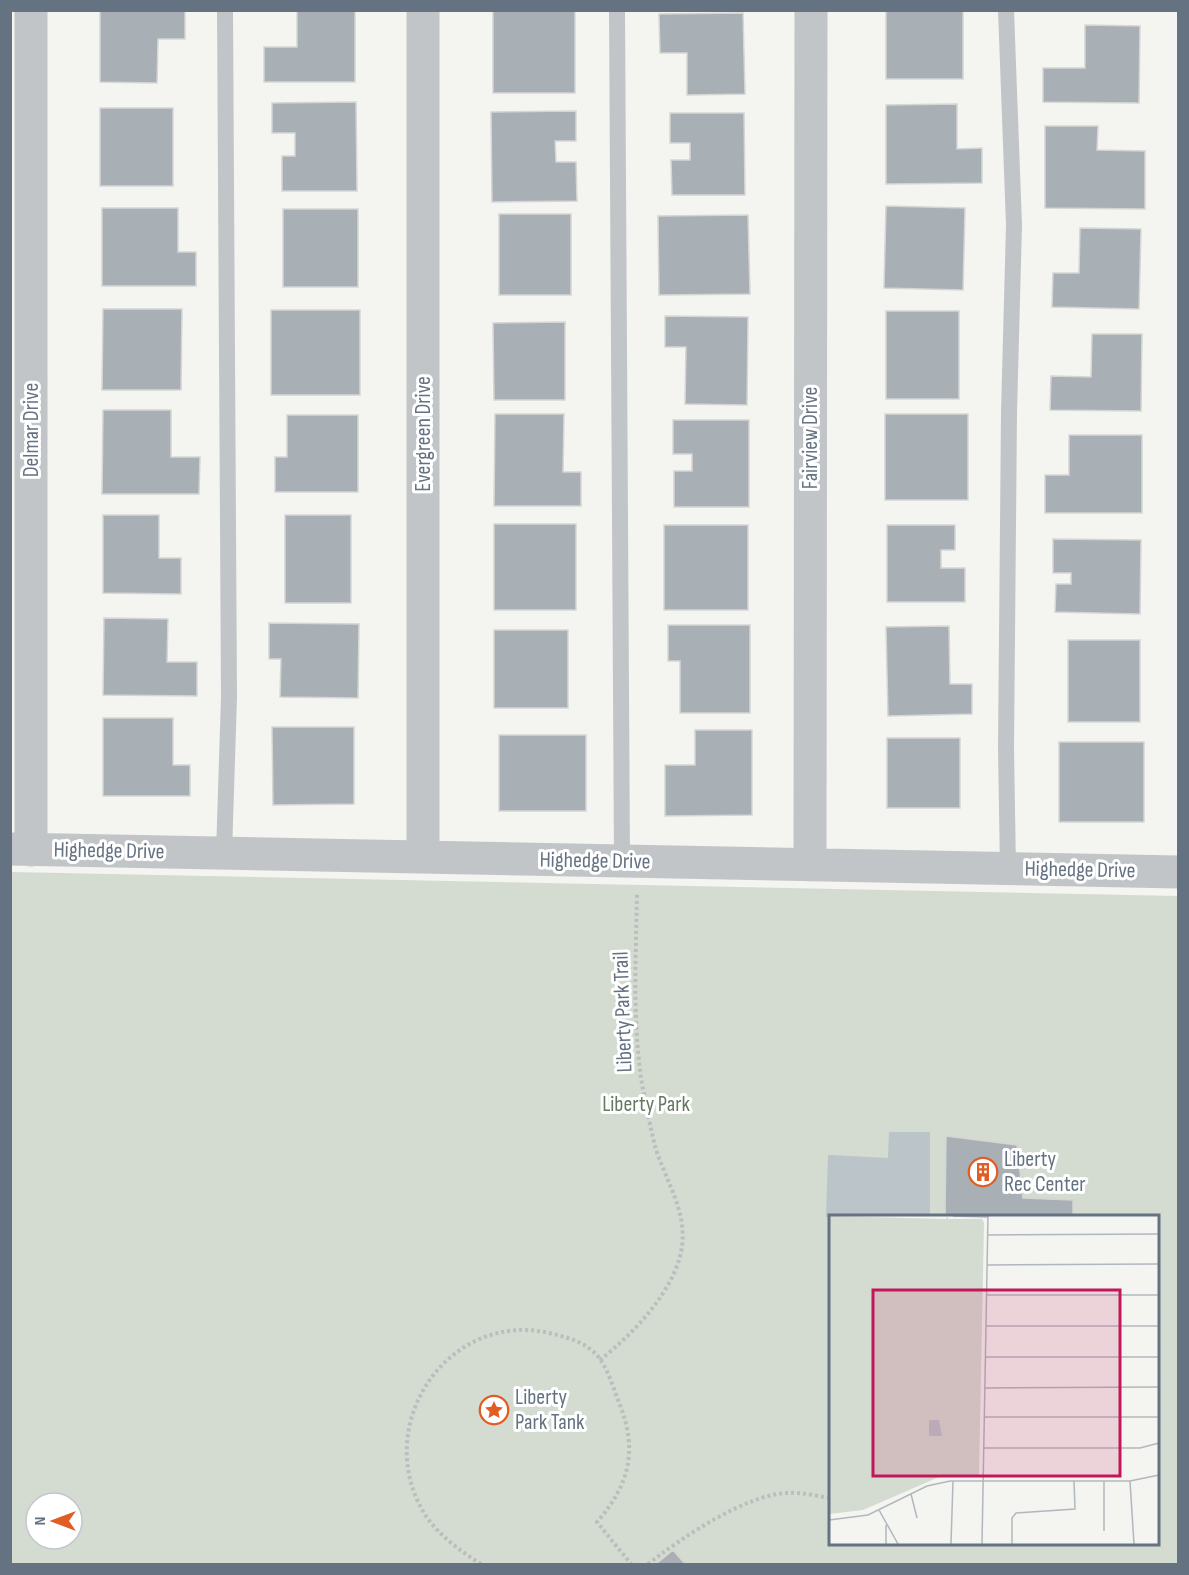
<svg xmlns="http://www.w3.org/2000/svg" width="1189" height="1575" font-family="'Sofia Sans Condensed',sans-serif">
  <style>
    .green { fill: #d4dbd1; fill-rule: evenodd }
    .water { fill: #bac4c9 }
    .building { fill: #a8afb5; stroke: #d5d5d3; stroke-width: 1.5 }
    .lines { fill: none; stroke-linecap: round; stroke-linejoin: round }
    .path { stroke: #bbbdbf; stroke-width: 4; stroke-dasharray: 3 3; stroke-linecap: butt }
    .lane { stroke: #c2c5c8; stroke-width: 16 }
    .street { stroke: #c2c5c8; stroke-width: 33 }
    .labels { text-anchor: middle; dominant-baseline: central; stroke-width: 6; stroke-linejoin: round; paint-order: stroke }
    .street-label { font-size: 22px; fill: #647281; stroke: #fff }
    .park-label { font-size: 22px; fill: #657862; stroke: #fff }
    .poi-label { font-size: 22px; fill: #647281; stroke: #fff; text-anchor: start }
    .inset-road { fill: none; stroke: #b1b8bd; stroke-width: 1.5 }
    .view { fill: #c2185b; fill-opacity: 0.15; stroke: #c2185b; stroke-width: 3 }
    .inset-edge { fill: none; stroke: #647281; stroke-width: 3 }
  </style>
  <rect width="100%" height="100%" fill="#f4f4f0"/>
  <path class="green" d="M11 872 1178 896V1564H11ZM830 1216H1158V1544H830ZM36 1503H72V1539H36Z"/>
  <path class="water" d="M889 1132H930V1216L826 1217 828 1155 888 1158Z"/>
  <path class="building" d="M100 10H185V39H158L157 83 100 82Z
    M297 10H355V82H264V47H297Z
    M886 10H963V79H886Z
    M493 11H575V93H493Z
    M743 13 745 94 687 95V53H660L659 14Z
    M1085 25 1140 26 1139 103 1043 102V68H1085Z
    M356 102 357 191H282V156H295V133H272V103Z
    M957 104V149L982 148V183L886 184V105Z
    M100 108H173V186H100Z
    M576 111V141H555L556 162H576L577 201 492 202 491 112Z
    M670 113H744L745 195H672L671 160H690V143H670Z
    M1045 126H1098L1097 150 1145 151V209L1045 208Z
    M886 206 965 208 963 290 884 288Z
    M102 208H178V252H196V286H102Z
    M283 209H358V287H283Z
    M499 214H571V295H499Z
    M748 215 750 294 659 295 658 216Z
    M1080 228 1141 229 1139 309 1052 307 1053 273H1079Z
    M103 309H182L181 390H102Z
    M271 310H360V395H271Z
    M886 311H959V399H886Z
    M665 316 748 317 747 405 685 404 686 347H665Z
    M565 322V400H494L493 323Z
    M1092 334H1142L1141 411 1050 410 1051 376 1091 377Z
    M103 410H171V457H200L199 494H102Z
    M495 414H564L563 472H581V506H494Z
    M885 414H968V500H885Z
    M287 415H358V492H275V457H287Z
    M673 420H749V507H674V471H692V454H673Z
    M1069 435H1142V513H1045V475H1069Z
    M103 515H159V558H181V594L103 593Z
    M285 515H351V603H285Z
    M494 524H576V610H494Z
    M664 525H748V610H664Z
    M887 525H955V550H941V568H965V602H887Z
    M1053 539 1141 540 1140 614 1055 612 1056 584H1071V573H1053Z
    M104 618 168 619 167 662H197V696L103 695Z
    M269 623 359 624 358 698 280 697 281 659H269Z
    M668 625H750V713H680V661H668Z
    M949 626 950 684H972V714L888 716 886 627Z
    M494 630H568V708H494Z
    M1068 640H1140V722H1068Z
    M103 718H173V765H190V796H103Z
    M272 727H354V804L273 805Z
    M695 730H752V815L665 816V765H695Z
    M499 735H586V811H499Z
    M887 738H960V808H887Z
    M1059 742H1144V822H1059Z
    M946 1136 1017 1145 1023 1198 1073 1200V1216H945Z
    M673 1550 685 1564H656Z"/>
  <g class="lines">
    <path class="path" d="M600 1360C633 1334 675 1291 682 1247 687 1210 665 1180 655 1146 650 1126 646 1105 642 1084 632 1021 636 956 637 892
      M481 1564C460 1551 437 1534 424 1513 370 1423 451 1307 553 1334 571 1338 589 1344 600 1359 609 1372 614 1390 620 1405 638 1452 629 1485 597 1522L631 1564
      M648 1564C680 1539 747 1493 789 1493 802 1492 817 1496 830 1498"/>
    <path class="lane" d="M617 10 622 861
      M1006 10 1014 225 1009 412 1006 749 1008 869
      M224 854 229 697 225 10"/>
    <path class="street" d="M31 10V850
      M423 10V857
      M10 849 1178 872
      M810 865 811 10"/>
  </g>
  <defs>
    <g id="building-ring" transform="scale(1.5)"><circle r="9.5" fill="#fff" stroke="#e05e25" stroke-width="1.5"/><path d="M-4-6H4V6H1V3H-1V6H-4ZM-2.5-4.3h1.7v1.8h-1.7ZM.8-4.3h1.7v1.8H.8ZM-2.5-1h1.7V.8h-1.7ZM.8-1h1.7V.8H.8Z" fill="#e05e25"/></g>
    <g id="sight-ring" transform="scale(1.5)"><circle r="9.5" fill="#fff" stroke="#e05e25" stroke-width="1.5"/><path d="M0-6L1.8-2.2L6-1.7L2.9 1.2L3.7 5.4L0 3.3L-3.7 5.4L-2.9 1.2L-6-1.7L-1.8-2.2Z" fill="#e05e25"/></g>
  </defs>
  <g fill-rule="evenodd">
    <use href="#building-ring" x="983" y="1172"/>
    <use href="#sight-ring" x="494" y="1410"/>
  </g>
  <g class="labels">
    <g class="street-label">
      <text transform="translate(31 430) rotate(-90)">Delmar Drive</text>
      <text transform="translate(423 434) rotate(-90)">Evergreen Drive</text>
      <text transform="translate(810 438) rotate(-90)">Fairview Drive</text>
      <text transform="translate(109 851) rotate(1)">Highedge Drive</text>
      <text transform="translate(595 861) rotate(1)">Highedge Drive</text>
      <text transform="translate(1080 870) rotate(1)">Highedge Drive</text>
      <text transform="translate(623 1012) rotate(-92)">Liberty Park Trail</text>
    </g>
    <g class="park-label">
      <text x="646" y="1104">Liberty Park</text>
    </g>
    <g class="poi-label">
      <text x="1004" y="1159">Liberty<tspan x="1004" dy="25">Rec Center</tspan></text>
      <text x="515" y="1397">Liberty<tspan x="515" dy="25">Park Tank</tspan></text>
    </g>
  </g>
  <g transform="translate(829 1215)">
    <rect width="330" height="330" fill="#f4f4f0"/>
    <path d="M1 1 117 4 119 1V4H153L155 8 150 260 110 262 34 295 0 299Z" fill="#d4dbd1"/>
    <path d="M100 205H110L113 221H100Z" fill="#bac4c9"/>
    <path class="inset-road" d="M124 1 159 2M159 20 330 19M158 50 330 49M158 80H330M157 111H330M157 142H330M156 173 330 172M155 202H330M155 233H311L330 228M275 266V316M301 266 305 329M82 279 88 303M50 295 69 329M0 305 39 300 98 271 121 266H301L330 260M57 329V310M122 329 124 266M153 329 159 1M183 329V303L187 298 246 294 245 266"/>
    <path class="view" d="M44 75H291V261H44Z"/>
    <rect width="330" height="330" class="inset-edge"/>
  </g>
  <rect width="1189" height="1575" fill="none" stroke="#647281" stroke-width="24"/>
  <g transform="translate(54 1521) rotate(270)"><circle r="28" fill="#ffffff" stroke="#c1c7cd" stroke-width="1.5"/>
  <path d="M0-4.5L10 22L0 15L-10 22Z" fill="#e05e25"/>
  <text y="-9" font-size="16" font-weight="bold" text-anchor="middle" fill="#647281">N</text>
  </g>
</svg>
